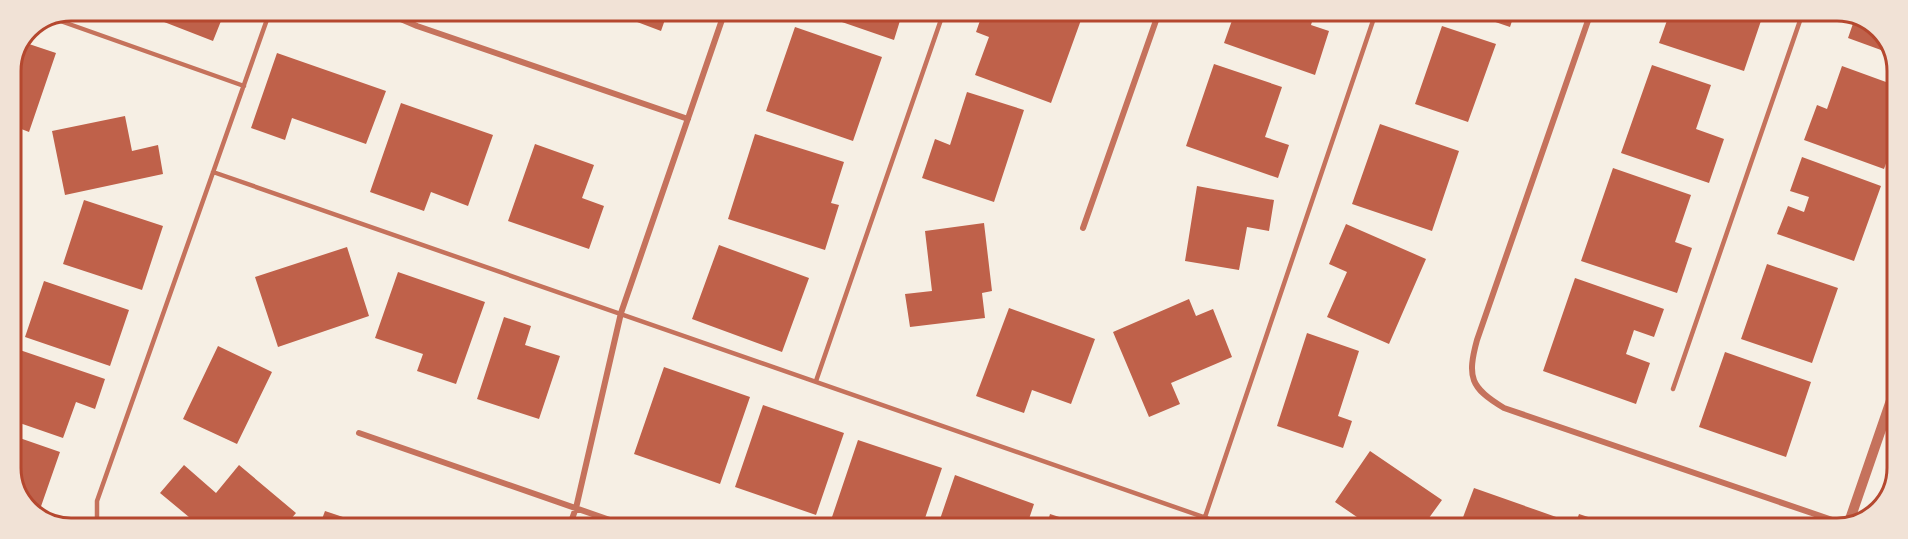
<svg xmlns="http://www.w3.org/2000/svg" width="1908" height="539" font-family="Jost,sans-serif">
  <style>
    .building { fill: #bf614a }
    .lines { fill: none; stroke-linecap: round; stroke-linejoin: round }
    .service { stroke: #c5725c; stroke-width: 4.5 }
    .minor { stroke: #c5725c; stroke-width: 6 }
    .tertiary { stroke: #c5725c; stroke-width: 10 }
    .rim { fill: none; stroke: #b5482f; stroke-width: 3 }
  </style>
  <rect width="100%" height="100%" fill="#f6efe4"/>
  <path class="building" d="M141 11H225L213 41 141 13Z
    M608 11H668L661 31Z
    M810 11H903L894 40Z
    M983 12H1057L1081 20 1051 103 975 75 989 37 976 32Z
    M1235 12H1315L1311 25 1329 31 1315 75 1224 43Z
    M1466 12H1515L1510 27Z
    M1670 12H1764L1744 71 1659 43Z
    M1856 15 1883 31 1892 54 1848 38Z
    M1442 26 1496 44 1468 122 1415 104Z
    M795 27 882 57 853 141 766 111Z
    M23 42 56 53 29 132 11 125V70Z
    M277 53 386 91 366 144 292 118 285 140 251 128Z
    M1214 64 1282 87 1265 137 1289 145 1278 178 1186 146Z
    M1652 65 1711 85 1696 129 1724 139 1709 183 1621 153Z
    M1842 66 1897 86V133L1884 169 1804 140 1817 105 1827 109Z
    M967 92 1024 110 994 202 922 178 935 139 950 145Z
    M401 103 493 135 468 206 431 192 424 211 370 192Z
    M125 116 132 151 158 145 163 174 65 195 52 131Z
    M1380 124 1459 151 1432 231 1352 204Z
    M755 134 844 162 831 203 839 205 825 250 728 219Z
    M535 144 594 165 582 198 604 206 589 249 508 221Z
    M1802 157 1881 186 1854 261 1777 234 1788 206 1804 212 1809 197 1790 191Z
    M1613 168 1691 195 1675 242 1692 248 1677 293 1581 261Z
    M1197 186 1274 200 1269 231 1247 227 1239 270 1185 261Z
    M84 200 163 226 142 290 63 264Z
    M984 223 992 291 982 293 985 318 910 327 905 294 932 291 925 231Z
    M1346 224 1426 259 1389 344 1327 317 1347 272 1329 264Z
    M719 245 809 278 782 352 692 319Z
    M347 247 369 316 278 347 255 277Z
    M1767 264 1838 288 1812 363 1741 339Z
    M398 272 485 302 456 384 417 371 423 354 375 338Z
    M1575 278 1664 309 1654 337 1634 330 1626 354 1650 363 1636 404 1543 371Z
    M44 281 129 310 110 366 25 337Z
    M1189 299 1196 316 1213 309 1232 357 1171 383 1180 404 1149 417 1113 332Z
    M1009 308 1095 339 1071 404 1032 390 1024 413 976 396Z
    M504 317 531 326 525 345 560 356 539 419 477 399Z
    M1307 333 1359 351 1338 416 1352 421 1343 448 1277 426Z
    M218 346 272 372 237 444 183 419Z
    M11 347 105 379 95 409 76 402 63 438 11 420Z
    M1725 352 1811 382 1786 457 1699 427Z
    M664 367 750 397 720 484 634 454Z
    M763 405 844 433 816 515 735 487Z
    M11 435 60 452 38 515 26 508 11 476Z
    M858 440 942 468 922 527H853L831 520Z
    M1370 451 1442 500 1426 522 1436 528H1373L1335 502Z
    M184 465 216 493 239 465 296 513 284 527H201L160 493Z
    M955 475 1034 504 1026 528H937Z
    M1474 488 1559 518 1555 528H1459Z
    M325 511 370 526V527H319Z
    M1050 514 1084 525 1086 517 1117 528H1046Z
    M1579 514 1622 528H1574Z"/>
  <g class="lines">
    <path class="service" d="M52 18 244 86
      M213 172 1235 528
      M816 381 944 11
      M1673 389 1803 12
      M1205 517 1376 12
      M97 527V501L270 11"/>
    <path class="minor" d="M382 11 417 26 688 119
      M1591 12 1477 340C1467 377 1470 388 1504 408L1847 525
      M1083 228 1159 12
      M359 433 630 527
      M569 527 576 508 621 313 725 11"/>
    <path class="tertiary" d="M1848 525 1896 386"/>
  </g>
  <path d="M0 0H1908V539H0ZM71 21H1837A50 50 0 0 1 1887 71V468A50 50 0 0 1 1837 518H71A50 50 0 0 1 21 468V71A50 50 0 0 1 71 21Z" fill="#f1e2d6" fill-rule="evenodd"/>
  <path class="rim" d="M71 21H1837A50 50 0 0 1 1887 71V468A50 50 0 0 1 1837 518H71A50 50 0 0 1 21 468V71A50 50 0 0 1 71 21Z"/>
</svg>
